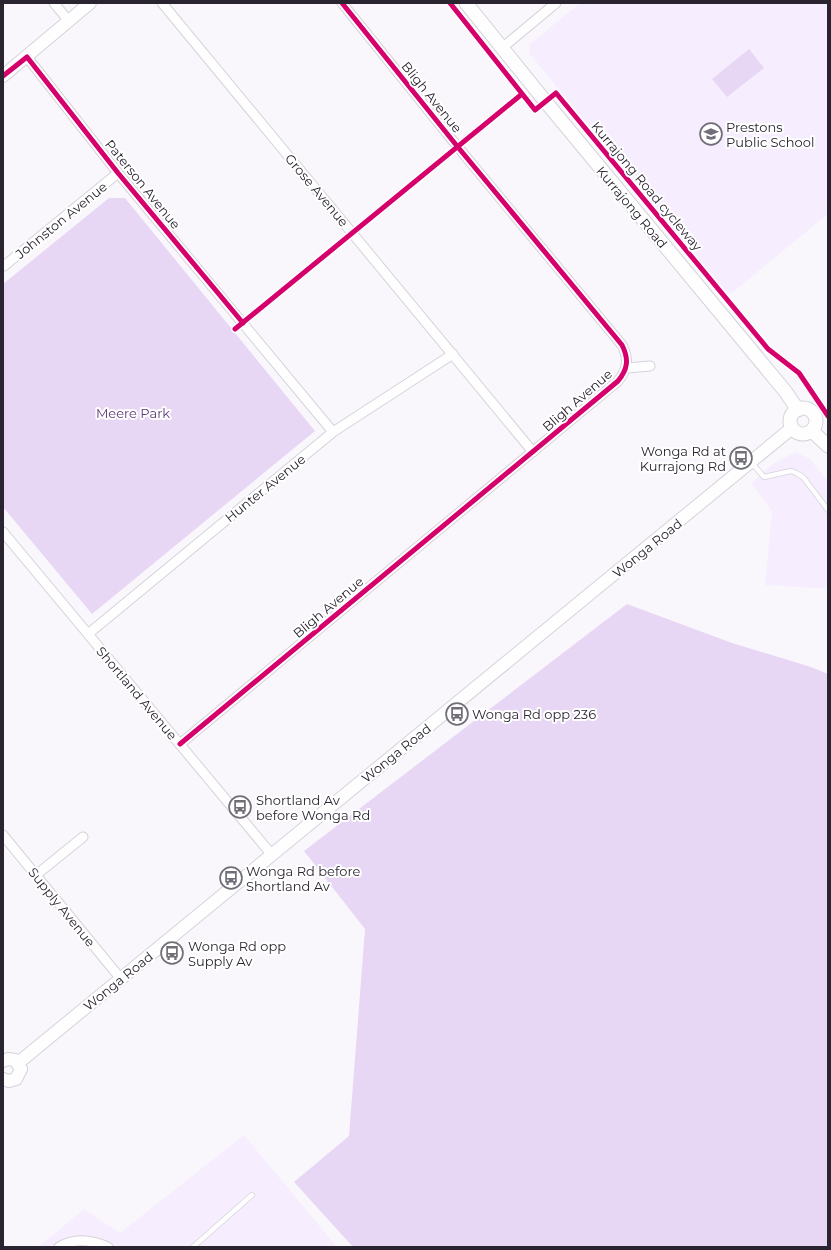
<svg xmlns="http://www.w3.org/2000/svg" width="831" height="1250" font-family="Montserrat,sans-serif">
  <style>
    .built { fill: #f6eefe }
    .green { fill: #e7d7f5 }
    .lines { fill: none; stroke-linecap: round; stroke-linejoin: round }
    .service-casing { stroke: #d6d2da; stroke-width: 6 }
    .minor-casing { stroke: #d6d2da; stroke-width: 11 }
    .tertiary-casing { stroke: #d6d2da; stroke-width: 14 }
    .secondary-casing { stroke: #d6d2da; stroke-width: 15 }
    .service { stroke: #fefeff; stroke-width: 4.5 }
    .minor { stroke: #fefeff; stroke-width: 9 }
    .tertiary { stroke: #fefeff; stroke-width: 12 }
    .secondary { stroke: #fefeff; stroke-width: 13 }
    .cycleway-casing { stroke: #fff; stroke-width: 8 }
    .cycleway { stroke: #d6006c; stroke-width: 5 }
    .labels { text-anchor: middle; dominant-baseline: central; stroke-width: 4; stroke-linejoin: round; paint-order: stroke }
    .street-label { font-size: 13px; fill: #2a2430; stroke: #fff }
    .poi-label { font-size: 13px; fill: #2a2430; stroke: #fff; text-anchor: start }
    .park-label { font-size: 13px; fill: #5d3779; stroke: #fff }
  </style>
  <rect width="100%" height="100%" fill="#f9f7fc"/>
  <path class="built" d="M580 3H828V214L733 292 726 293 529 53 530 44Z
    M795 452 809 458 828 481V589L765 585 772 511 751 483 772 465Z
    M244 1135 337 1247H38L84 1209 120 1233Z"/>
  <path class="green" d="M749 49 764 68 727 97 712 79Z
    M109 198H125L315 431 92 614 3 507V284Z
    M627 604 732 643 811 667 828 674V1247H353L294 1182 349 1136 365 929 304 851Z"/>
  <g class="lines">
    <g class="service-casing">
      <path id="service" d="M751 462 764 477 791 471 796 473 803 477 828 510
        M193 1247 252 1195"/>
    </g>
    <g class="minor-casing">
      <path id="minor" d="M54 3 68 20
        M162 3 533 452
        M502 48 556 3
        M27 57 118 173 333 432
        M4 266 118 173
        M627 368 650 366
        M3 532 272 855
        M88 634 333 432 453 354
        M180 744 618 381C628 369 629 359 622 345L457 146 342 3
        M3 835 121 979
        M36 875 83 837
        M59 1247C74 1238 92 1240 108 1247"/>
    </g>
    <g class="tertiary-casing">
      <path id="tertiary" d="M3 76 90 3
        M3 1061 8 1059 15 1060 21 1069 16 1079 9 1081 3 1079
        M18 1063 792 428"/>
    </g>
    <g class="secondary-casing">
      <path id="secondary" d="M466 3 545 101 785 391 798 410
        M790 421a13 13 0 1 1 26 0a13 13 0 1 1-26 0Z
        M812 431 828 446"/>
    </g>
    <use href="#service" class="service"/>
    <use href="#minor" class="minor"/>
    <use href="#tertiary" class="tertiary"/>
    <use href="#secondary" class="secondary"/>
    <g class="cycleway-casing">
      <path id="cycleway" d="M450 3 535 110 556 93 768 349 799 373 828 416
        M3 76 27 57 118 173 243 323
        M235 329 522 94
        M180 744 618 381C628 369 629 359 622 345L457 146 342 3"/>
    </g>
    <use href="#cycleway" class="cycleway"/>
  </g>
  <defs>
    <g id="school-ring" transform="scale(1.15)"><circle r="9.5" fill="#fff" stroke="#726e77" stroke-width="1.5"/><path d="M0-5L7-2L0 1L-7-2ZM-4 1L0 2.5L4 1V4Q0 6-4 4Z" fill="#726e77"/></g>
    <g id="bus-ring" transform="scale(1.15)"><circle r="9.5" fill="#fff" stroke="#726e77" stroke-width="1.5"/><path d="M-5-6H5V4H4V6H2V4H-2V6H-4V4H-5ZM-3.5-4V0h7V-4ZM-3.5 1.2v1.5H-2V1.2ZM2 1.2v1.5H3.5V1.2Z" fill="#726e77"/></g>
  </defs>
  <g fill-rule="evenodd">
    <use href="#school-ring" x="711" y="134"/>
    <use href="#bus-ring" x="741" y="458"/>
    <use href="#bus-ring" x="457" y="714"/>
    <use href="#bus-ring" x="240" y="807"/>
    <use href="#bus-ring" x="231" y="878"/>
    <use href="#bus-ring" x="172" y="953"/>
  </g>
  <g class="labels">
    <g class="street-label">
      <text transform="translate(432 97) rotate(51)">Bligh Avenue</text>
      <text transform="translate(143 184) rotate(51)">Paterson Avenue</text>
      <text transform="translate(647 186) rotate(50)">Kurrajong Road cycleway</text>
      <text transform="translate(317 190) rotate(50)">Grose Avenue</text>
      <text transform="translate(632 207) rotate(50)">Kurrajong Road</text>
      <text transform="translate(61 220) rotate(-39)">Johnston Avenue</text>
      <text transform="translate(577 400) rotate(-41)">Bligh Avenue</text>
      <text transform="translate(265 488) rotate(-39)">Hunter Avenue</text>
      <text transform="translate(647 548) rotate(-39)">Wonga Road</text>
      <text transform="translate(328 607) rotate(-40)">Bligh Avenue</text>
      <text transform="translate(137 693) rotate(50)">Shortland Avenue</text>
      <text transform="translate(396 753) rotate(-39)">Wonga Road</text>
      <text transform="translate(62 907) rotate(51)">Supply Avenue</text>
      <text transform="translate(118 981) rotate(-39)">Wonga Road</text>
    </g>
    <g class="poi-label">
      <text x="726" y="127">Prestons<tspan x="726" dy="15">Public School</tspan></text>
      <text x="726" y="451" text-anchor="end">Wonga Rd at<tspan x="726" dy="15">Kurrajong Rd</tspan></text>
      <text x="472" y="714">Wonga Rd opp 236</text>
      <text x="256" y="800">Shortland Av<tspan x="256" dy="15">before Wonga Rd</tspan></text>
      <text x="246" y="871">Wonga Rd before<tspan x="246" dy="15">Shortland Av</tspan></text>
      <text x="188" y="946">Wonga Rd opp<tspan x="188" dy="15">Supply Av</tspan></text>
    </g>
    <g class="park-label">
      <text x="133" y="413">Meere Park</text>
    </g>
  </g>
  <rect width="831" height="1250" fill="none" stroke="#2a2430" stroke-width="8"/>
</svg>
